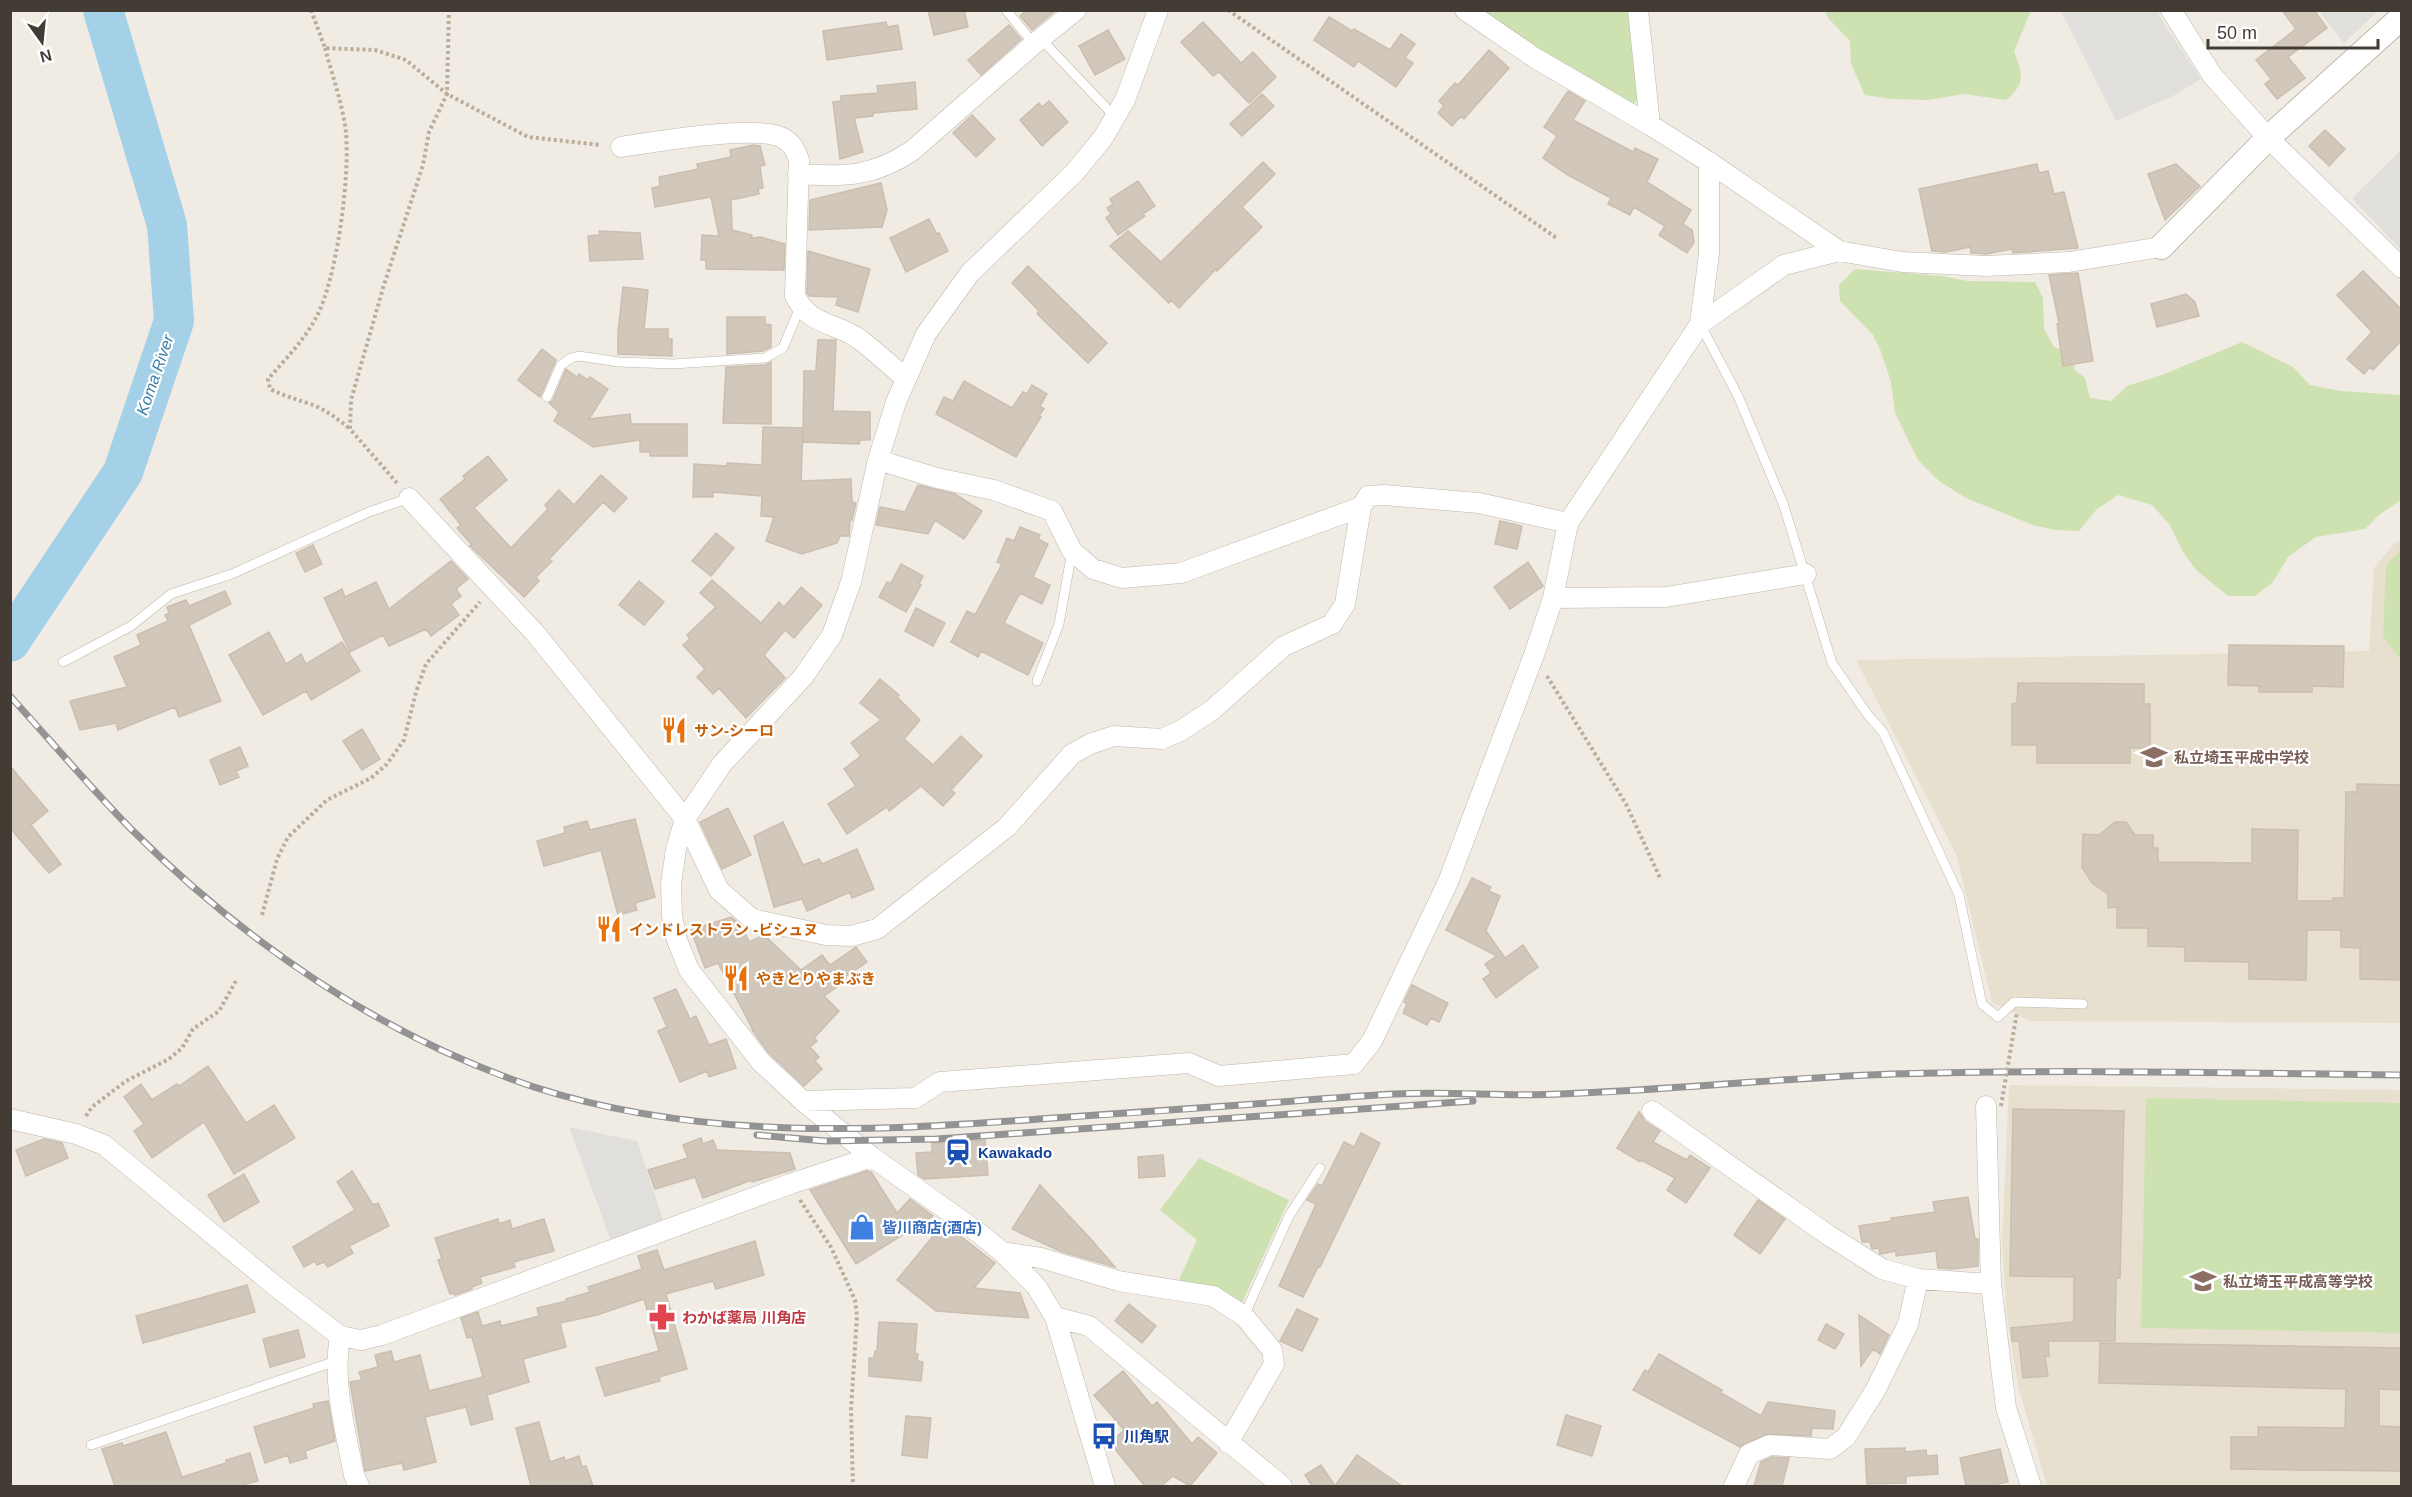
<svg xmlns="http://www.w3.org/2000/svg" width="2412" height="1497" font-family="Arial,'Noto Sans JP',sans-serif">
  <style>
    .education { fill: #e8e0cf }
    .green { fill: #cee1b0 }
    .parking { fill: #e1dfdc }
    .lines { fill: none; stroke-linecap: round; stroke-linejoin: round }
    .river { stroke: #a5d1e8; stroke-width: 40 }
    .building { fill: #d1c7bb; stroke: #cbbeaf; stroke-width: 1.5 }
    .service-casing { stroke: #beb6ab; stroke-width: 10 }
    .minor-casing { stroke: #beb6ab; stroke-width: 21 }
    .tertiary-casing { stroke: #beb6ab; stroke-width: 26 }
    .path { stroke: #bbad9a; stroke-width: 4; stroke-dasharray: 3 3; stroke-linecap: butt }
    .service { stroke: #fff; stroke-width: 9 }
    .minor { stroke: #fff; stroke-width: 20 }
    .tertiary { stroke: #fff; stroke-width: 24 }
    .rail-casing { stroke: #939393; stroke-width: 7 }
    .rail { stroke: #fff; stroke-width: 4.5; stroke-dasharray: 14; stroke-linecap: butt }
    .path-bridge { stroke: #bbad9a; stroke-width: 4; stroke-dasharray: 3 3; stroke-linecap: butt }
    .labels { text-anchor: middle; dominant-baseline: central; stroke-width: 4.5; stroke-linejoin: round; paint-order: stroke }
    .food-label { font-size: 15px; font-weight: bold; fill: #c56008; stroke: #fff; text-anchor: start }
    .education-label { font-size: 15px; font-weight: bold; fill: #785e54; stroke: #fff; text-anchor: start }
    .transit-label { font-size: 15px; font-weight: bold; fill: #164399; stroke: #fff; text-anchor: start }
    .shop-label { font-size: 15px; font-weight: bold; fill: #366cbe; stroke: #fff; text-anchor: start }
    .health-label { font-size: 15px; font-weight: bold; fill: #be3a42; stroke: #fff; text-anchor: start }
    .water-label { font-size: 16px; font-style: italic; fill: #397da3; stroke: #fff }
  </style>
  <rect width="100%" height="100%" fill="#f0ece4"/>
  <path class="education" d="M2401 539V1023L2030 1021 1992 1002 1956 854 1856 660 2369 651 2374 568 2393 545Z
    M2009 1085 2401 1090V1486H2047L2018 1386 2007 1318 2002 1243Z"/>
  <path class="green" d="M1481 11H1634L1639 97 1632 107 1538 50Z
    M1825 11H2031L2014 51C2022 75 2027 82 2006 100L1964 94 1928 100 1892 99 1865 95 1851 64 1850 41 1828 18Z
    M1855 269 1941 276 1968 281 2035 282 2043 298 2044 329 2054 347 2072 354 2075 370 2085 378 2090 398 2111 401 2127 386 2162 375 2242 342 2293 367 2310 385 2340 391 2401 395V500L2379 515 2365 529 2316 537 2289 556 2272 583 2255 596H2228L2196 570 2183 552 2170 525 2152 505 2118 495 2096 510 2079 531 2055 530 2033 525 1966 498 1939 481 1918 460 1895 413 1891 382 1880 349 1873 335 1840 301 1839 285Z
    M2401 550V660L2383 636 2386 565Z
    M2146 1098 2401 1103V1333L2141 1328Z
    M1199 1158 1289 1200 1240 1307 1178 1282 1197 1240 1160 1210Z"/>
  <path class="parking" d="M2061 11H2157L2164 24 2201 79 2177 94 2116 121Z
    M2378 11 2344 43 2319 11 2378 10Z
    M2401 150V250L2352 198Z
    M569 1127 637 1141 664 1223 611 1241Z"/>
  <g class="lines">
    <path class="river" d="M10 642 123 472 174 321 167 225 103 10"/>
  </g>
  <path class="building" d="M928 10H964L968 27 934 35Z
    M1027 10H1056L1032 30 1020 16Z
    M2282 10H2314L2327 28 2288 57 2305 78 2277 99 2265 84 2271 79 2256 60 2296 29Z
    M1329 17 1352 31 1354 29 1390 50 1401 34 1415 44 1405 58 1413 63 1396 87 1358 61 1354 67 1314 40Z
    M886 22 887 27 898 25 902 49 827 60 823 31Z
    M1203 22 1241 63 1253 52 1276 77 1249 103 1219 72 1213 76 1181 42Z
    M1009 25 1021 39 981 75 968 60Z
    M1108 30 1125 59 1095 75 1079 46Z
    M1489 50 1509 68 1464 119 1461 116 1452 126 1438 113 1444 106 1439 101 1455 83 1458 85Z
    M915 82 917 109 873 113V116L854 118 863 152 840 159 833 102 841 101V96L878 93 877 86Z
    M1568 91 1585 101 1573 120 1633 152 1635 148 1658 159 1647 182 1691 210 1683 224 1692 230 1694 242 1687 253 1659 235 1665 226 1634 207 1630 215 1608 204 1611 198 1568 175 1543 158 1557 136 1544 127Z
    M1262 94 1274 106 1242 136 1230 124Z
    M1049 101 1068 122 1042 146 1020 120 1039 103 1042 107Z
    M972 115 995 139 976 157 953 133Z
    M2325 130 2345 149 2329 166 2309 146Z
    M753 145 760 146 765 165 760 166 763 188 758 189 759 194 731 200 732 230 752 235 751 238 760 237 785 244 784 270 706 269V260H701L702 235 719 236 711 197 655 207 652 188 660 186 659 177 698 169 697 164 731 157 730 150Z
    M1263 162 1275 174 1242 207 1262 227 1217 271 1216 269 1179 308 1171 300 1169 303 1110 246 1128 231 1161 262Z
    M2037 164 2039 173 2048 171 2054 194 2064 192 2078 248 2013 253 2012 249 1986 254 1971 253 1970 247 1946 252 1932 251 1919 189Z
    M2176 164 2200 186 2165 220 2148 174Z
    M1138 181 1155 206 1143 214 1145 216 1118 235 1106 218 1111 214 1107 208 1113 204 1110 199Z
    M881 183 887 210 882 227 809 230 810 200Z
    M929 219 937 234 939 233 948 251 906 272 890 238Z
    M599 231 640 233 643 259 590 261 588 236 600 235Z
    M808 251 870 269 858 312 836 305 838 297 809 296 807 293Z
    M1028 266 1107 343 1088 363 1037 314 1039 311 1012 283Z
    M2363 271 2402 310V340L2373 370 2370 367 2364 374 2347 359 2372 332 2337 295Z
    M2078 273 2093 361 2063 366 2057 324 2059 323 2049 275Z
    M623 287 648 290 644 329H668V339H672V356L618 354V332Z
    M2186 294 2195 302 2199 316 2157 327 2151 304Z
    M727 317H765V324L771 325V347L763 351 727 354Z
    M818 340H836L833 411 870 412V440H860L859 444 803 442 804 371H816Z
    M542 349 556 360 540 397 518 380Z
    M771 362V424L723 423 726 367 765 365Z
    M566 369 577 377 579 374 588 380 590 377 608 389 589 419 630 414 631 424H687V456H650V452H640V440L593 447 554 421 559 412 549 403 553 400Z
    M964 381 1012 408 1023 392 1027 394 1032 385 1047 394 1040 406 1044 409 1039 416 1041 417 1016 457 936 414 944 397 953 401Z
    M763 427 803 428 801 481 851 479 852 502 856 503 852 520H850L849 536H840L837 543 802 554 766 541 774 517 761 516 762 496 713 492V497H693L694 464 727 466V463L762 465Z
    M488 456 507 480 474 508 511 548 548 509 545 505 559 490 574 505 601 475 627 498 614 512 603 502 549 559 552 561 536 577 539 581 524 597 470 546 472 545 457 528 461 525 440 499 465 479 463 476Z
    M918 485 955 494 982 511 964 539 935 520 928 534 876 525 880 507 905 512Z
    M1500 521 1522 526 1517 549 1495 544Z
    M1020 527 1040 535 1038 539 1048 544 1033 577 1050 585 1042 604 1020 593 1004 623 1043 643 1028 675 981 651 978 657 951 642 967 611 975 615 1002 564 997 562 1007 538 1014 541Z
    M716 533 734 548 711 576 692 561Z
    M313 545 322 564 305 572 296 553Z
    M451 561 468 579 456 589 461 596 451 604 459 615 431 636 426 629 389 646 383 635 350 652 324 598 342 589 345 597 376 582 389 609Z
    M1528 562 1543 586 1510 609 1494 587Z
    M901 564 923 576 919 584 921 585 906 612 879 597 887 582 891 583Z
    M712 580 761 623 779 602 784 607 801 587 822 605 794 638 785 630 764 655 785 678 746 718 719 688 713 694 697 677 705 669 683 645 690 639 687 635 716 607 700 593Z
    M639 581 664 602 644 625 619 605Z
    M225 591 231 604 189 625 221 701 179 717 175 707 118 730 116 723 80 730 70 701 127 687 114 657 141 645 137 635 168 621 165 615 169 613 167 607 186 600 189 606Z
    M916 608 945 623 933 646 905 631Z
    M269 632 286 664 301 654 306 664 342 642 360 671 311 700 306 691 263 715 229 655Z
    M2229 645 2344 646 2343 687 2312 686V692H2259V686L2228 685Z
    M880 679 899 695 897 697 920 720 904 739 933 765 961 736 982 756 951 790 955 793 943 806 921 786 889 811 887 807 847 834 828 804 856 786 844 769 861 756 851 743 881 720 860 703Z
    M2018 683 2144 684V704H2150V748H2130V763H2037V745H2012V704L2017 703Z
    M362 729 380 759 362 770 343 741Z
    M240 747 248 766 236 771 239 777 220 785 210 760Z
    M10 766 48 811 31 825 61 864 49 873 10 828Z
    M2357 784 2402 785V980L2360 979V948L2341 947V930H2307L2306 980 2249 979V962L2185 961V947L2148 946V928H2117V907L2108 908V894L2092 883 2082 867 2083 834 2099 835 2115 822H2126L2135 835H2153V848H2158V862L2252 863V829L2298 830 2297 901H2333V898H2344L2346 792H2357Z
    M728 808 751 855 722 869 700 822Z
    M635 819 655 897 635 903 637 910 618 915 601 850 544 866 537 841 565 833 564 827 587 821 590 830Z
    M783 822 803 865 819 859 822 864 857 849 874 889 852 898 850 892 807 911 802 899 774 907 754 836Z
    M1472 878 1491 887 1489 891 1500 896 1486 931 1505 958 1523 945 1538 967 1496 998 1483 979 1491 973 1485 964 1497 956 1446 930Z
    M731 917 743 927 749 942 764 935 801 970 822 955 830 965 856 947 867 962 845 977 847 980 824 996 839 1011 814 1038 817 1041 810 1047 819 1057 815 1061 822 1069 804 1086 768 1052 752 1030H753L718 963 705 968 691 930Z
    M1412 985 1448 1003 1439 1022 1431 1018 1427 1025 1403 1013 1407 1004 1404 1002Z
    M676 989 690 1019 696 1016 709 1045 726 1039 736 1068 709 1077 707 1071 680 1082 658 1031 667 1027 654 998Z
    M208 1066 246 1123 274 1105 295 1138 234 1174 204 1122 152 1158 134 1131 144 1124 124 1097 141 1084 152 1100 177 1084 179 1086Z
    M2013 1109 2124 1111 2120 1278H2116L2115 1341H2048L2049 1356H2045L2048 1376 2023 1378 2019 1341H2012L2011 1328 2074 1322V1277L2010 1276Z
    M1639 1112 1645 1121 1660 1131 1653 1142 1687 1160 1690 1155 1710 1168 1686 1203 1667 1190 1675 1178 1641 1160 1640 1162 1617 1148Z
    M1361 1133 1380 1143 1320 1267H1318L1303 1297 1279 1286 1316 1204 1307 1200 1318 1184 1322 1186 1344 1142 1354 1147Z
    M701 1138 703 1144 713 1140 717 1150 790 1153 795 1169 752 1182V1180L703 1198 695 1177 655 1189 648 1170 688 1158 683 1145Z
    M44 1139 62 1143 68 1158 26 1176 16 1150Z
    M985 1140 988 1175 924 1179 918 1175 916 1153 932 1152V1143Z
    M1163 1155 1165 1176 1139 1178 1138 1157Z
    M352 1171 373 1205 378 1203 389 1226 349 1246 353 1253 328 1267 324 1262 317 1265 315 1261 304 1267 293 1247 355 1210 337 1182Z
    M867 1171 871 1172 897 1213 910 1199 933 1216 856 1264 810 1190Z
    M244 1174 259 1202 224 1222 208 1195Z
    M1040 1185 1089 1237 1115 1267 1060 1251 1012 1229Z
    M1968 1197 1975 1239H1978V1266L1953 1269 1938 1268 1936 1251 1896 1256V1251L1880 1254 1879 1248 1872 1249 1870 1242H1862L1859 1226 1892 1221 1891 1218 1935 1212 1933 1202Z
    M1758 1200 1785 1219 1760 1254 1734 1235Z
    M498 1219 499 1224 510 1220 512 1229 544 1219 554 1251 514 1262 515 1267 480 1277 482 1283 472 1287V1289L455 1295 454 1293 450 1294 438 1260 442 1259 435 1238Z
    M944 1223 995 1263 974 1288 1020 1293 1029 1318 936 1311 897 1280Z
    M755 1241 764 1275 716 1289 713 1281 666 1294 687 1369 659 1377 660 1381 605 1396 596 1368 659 1351 644 1299 597 1315 560 1323 566 1347 523 1359 529 1382 487 1395 493 1419 471 1425 466 1407 425 1417 436 1462 404 1470 402 1463 365 1471 350 1382 362 1380 359 1372 378 1367 375 1355 391 1351 394 1362 420 1355 429 1391 483 1377 472 1337 467 1338 461 1318 478 1312 482 1326 500 1321 501 1326 539 1316 537 1308 567 1301 566 1299 590 1292 588 1287 642 1269 638 1256 657 1250 664 1270Z
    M247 1285 255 1312 143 1343 136 1316Z
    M1129 1304 1156 1326 1142 1343 1115 1321Z
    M1297 1309 1318 1319 1302 1351 1280 1341Z
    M1859 1315 1889 1335 1880 1354 1873 1349 1861 1366Z
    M879 1322 917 1324 915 1354H918L917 1361 923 1362 921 1381 869 1376V1358H874L875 1351H877Z
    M1826 1324 1844 1334 1835 1349 1818 1340Z
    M298 1330 305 1357 270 1367 263 1339Z
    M2100 1343 2402 1348V1390L2379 1389V1426L2402 1427V1471L2231 1469V1437H2258V1427L2345 1428 2346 1389 2099 1383Z
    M1659 1354 1722 1390 1721 1393 1761 1416 1768 1402 1835 1411 1833 1429 1812 1428 1811 1436 1766 1434 1740 1447 1633 1390 1645 1370 1648 1372Z
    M1123 1371 1152 1406 1157 1402 1192 1444 1198 1437 1217 1453 1190 1486 1173 1476 1161 1486H1145L1110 1443 1124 1430 1094 1395Z
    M328 1401 335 1441 305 1451 307 1458 290 1463 288 1455 265 1463 254 1427 314 1408 313 1404Z
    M1566 1415 1601 1426 1592 1456 1557 1445Z
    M906 1416 931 1418 927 1458 902 1455Z
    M539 1422 550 1462 564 1457 565 1461 579 1456 582 1467 586 1466 593 1486H531L516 1428Z
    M166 1432 182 1477 226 1463V1460L250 1453 258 1481 238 1486H115L102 1449 122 1443 123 1446Z
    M1905 1448V1452L1926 1450 1927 1456 1937 1455 1938 1474 1906 1476V1483L1867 1484 1865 1449Z
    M2000 1449 2008 1482 1988 1486H1966L1960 1458Z
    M1357 1455 1402 1486H1312L1305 1475 1321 1465 1335 1486Z
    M1772 1457 1789 1458 1782 1486H1754L1761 1462Z"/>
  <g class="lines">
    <g class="service-casing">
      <path id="service" d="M1006 10 1034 44
        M1041 39 1116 118
        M1700 324 1738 396 1784 506 1832 663 1868 715 1883 732 1959 895 1982 1004 1998 1017 2014 1002 2083 1004
        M547 397 561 365 571 358 579 356 619 362 673 364 765 358 783 348 800 307
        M63 662 131 626 171 594 232 574 369 512 409 498
        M1037 681 1059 624 1072 551
        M1244 1316 1289 1216 1320 1168
        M91 1445 336 1361"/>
    </g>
    <g class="minor-casing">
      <path id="minor" d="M1465 10 1535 58 1650 125 1709 162 1839 251 1902 262 1986 266 2069 262 2161 247
        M1638 10 1650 125
        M2171 10 2212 75 2268 138 2402 268
        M621 147C654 142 755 124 783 138 792 143 796 150 799 160L795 296C810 326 835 322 859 339 875 351 890 365 905 378
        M798 174C844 177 874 177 913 150L1034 44 1076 10
        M1700 324 1709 254V162
        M878 460 937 478 994 490 1052 511 1072 551 1093 569 1122 578 1181 573 1361 507
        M409 498 535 633 685 819 719 890 752 919 826 935 851 936 877 929 1007 827 1072 754 1090 744 1114 736 1162 739 1180 731 1211 711 1284 646 1332 624 1345 604 1361 507 1368 496 1384 495 1479 503 1568 523
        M1553 598 1666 597 1806 574
        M803 1101 915 1098 940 1082 1189 1063 1219 1076 1354 1064 1372 1041 1448 882 1534 655 1553 598 1568 523 1700 324 1784 265 1839 251
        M1986 1106 1991 1284 2006 1408 2031 1486
        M1652 1111 1828 1235 1882 1269 1918 1279 1991 1284
        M10 1119 76 1134 104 1145 279 1289 340 1336 361 1340 382 1335 790 1184 872 1157
        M1002 1252 1041 1258 1119 1281 1213 1296 1244 1316 1272 1350 1274 1364 1228 1443
        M1055 1317 1089 1326 1282 1486
        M340 1336C332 1382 345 1429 354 1475L359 1486
        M1105 1486 1055 1317 1036 1286 1002 1252 979 1233 872 1157 803 1101 761 1062 689 970 677 940 672 916 671 884 676 849 685 819 722 764 803 677 832 635 851 582 878 460 896 402 926 334 970 273 1074 173 1103 138 1125 100 1158 10
        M1734 1486 1749 1454 1770 1445 1830 1449 1846 1437 1876 1389 1908 1324 1918 1279"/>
    </g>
    <g class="tertiary-casing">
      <path id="tertiary" d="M2161 247 2268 138 2402 17"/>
    </g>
    <path class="path" d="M311 10 325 48 375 50 406 60 447 94 528 137 601 145
      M1228 10 1558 239
      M325 48C332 75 343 105 346 133 350 177 337 279 316 318 304 340 285 360 268 379L270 389C284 396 296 399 310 404 325 409 338 419 350 429
      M397 483 350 429 351 400 383 288 423 165 429 132 447 94 449 10
      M1547 676 1626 804 1661 880
      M262 915 277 859 288 837 327 800 371 778 387 764 404 740 416 692 426 664 480 602
      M86 1116 92 1107 126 1081 169 1059 182 1048 193 1029 219 1011 237 979
      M800 1200 831 1247 855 1300 857 1316 851 1410 853 1486"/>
    <use href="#service" class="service"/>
    <use href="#minor" class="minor"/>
    <use href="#tertiary" class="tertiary"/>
    <g class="rail-casing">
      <path id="rail" d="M10 696C50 740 89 786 130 828 244 942 381 1036 534 1087 698 1140 870 1132 1039 1119 1116 1114 1192 1109 1268 1103 1311 1100 1353 1096 1395 1094 1451 1091 1506 1097 1561 1094 1671 1090 1781 1078 1892 1074 2062 1069 2232 1073 2402 1075
        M757 1135 825 1141 937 1139 1473 1101"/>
    </g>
    <use href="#rail" class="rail"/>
    <path class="path-bridge" d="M2001 1106 2017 1012"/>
  </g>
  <defs>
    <g id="restaurant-bare" transform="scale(2.07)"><path d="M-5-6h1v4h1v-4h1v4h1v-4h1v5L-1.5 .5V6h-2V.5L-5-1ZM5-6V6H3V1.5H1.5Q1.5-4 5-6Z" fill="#e8710a" stroke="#fff" stroke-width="2.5" paint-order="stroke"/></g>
    <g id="school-bare" transform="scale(2.07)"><path d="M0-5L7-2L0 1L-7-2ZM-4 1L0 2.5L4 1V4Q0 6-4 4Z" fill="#8d6e63" stroke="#fff" stroke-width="2.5" paint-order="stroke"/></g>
    <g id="station-bare" transform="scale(2.07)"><path d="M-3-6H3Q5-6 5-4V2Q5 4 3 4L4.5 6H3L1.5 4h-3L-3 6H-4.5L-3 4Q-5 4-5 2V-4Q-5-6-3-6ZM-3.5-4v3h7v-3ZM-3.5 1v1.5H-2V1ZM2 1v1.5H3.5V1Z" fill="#1a4fb4" stroke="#fff" stroke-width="2.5" paint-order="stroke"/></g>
    <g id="shop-bare" transform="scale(2.07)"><path d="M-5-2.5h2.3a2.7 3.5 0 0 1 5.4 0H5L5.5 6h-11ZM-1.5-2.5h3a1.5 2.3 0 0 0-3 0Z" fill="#3f7fe0" stroke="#fff" stroke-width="2.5" paint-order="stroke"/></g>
    <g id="pharmacy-bare" transform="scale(2.07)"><path d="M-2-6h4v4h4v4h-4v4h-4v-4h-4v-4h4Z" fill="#e0444e" stroke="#fff" stroke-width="2.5" paint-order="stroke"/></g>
    <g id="bus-bare" transform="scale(2.07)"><path d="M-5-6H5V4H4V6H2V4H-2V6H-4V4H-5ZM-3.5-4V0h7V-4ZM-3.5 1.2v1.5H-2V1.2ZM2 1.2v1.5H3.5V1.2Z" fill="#1a4fb4" stroke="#fff" stroke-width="2.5" paint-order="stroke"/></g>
  </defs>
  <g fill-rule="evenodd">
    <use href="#restaurant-bare" x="674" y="730"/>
    <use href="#school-bare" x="2154" y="757"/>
    <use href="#restaurant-bare" x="609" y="929"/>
    <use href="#restaurant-bare" x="736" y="978"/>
    <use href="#station-bare" x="958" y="1152"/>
    <use href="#shop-bare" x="862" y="1227"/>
    <use href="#school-bare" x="2203" y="1281"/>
    <use href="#pharmacy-bare" x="662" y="1317"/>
    <use href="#bus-bare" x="1104" y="1436"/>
  </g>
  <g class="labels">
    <g class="food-label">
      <text x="694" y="730">サン-シーロ</text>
      <text x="629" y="929">インドレストラン -ビシュヌ</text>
      <text x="756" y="978">やきとりやまぶき</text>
    </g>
    <g class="education-label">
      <text x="2174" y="757">私立埼玉平成中学校</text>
      <text x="2223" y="1281">私立埼玉平成高等学校</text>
    </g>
    <g class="transit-label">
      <text x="978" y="1152">Kawakado</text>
      <text x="1124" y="1436">川角駅</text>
    </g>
    <g class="shop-label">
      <text x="882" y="1227">皆川商店(酒店)</text>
    </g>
    <g class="health-label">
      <text x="682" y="1317">わかば薬局 川角店</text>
    </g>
    <g class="water-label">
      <text transform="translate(155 375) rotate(-71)">Koma River</text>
    </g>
  </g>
  <rect width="2412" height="1497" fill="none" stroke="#423c35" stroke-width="24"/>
  <g transform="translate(42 42) rotate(165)" stroke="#ffffff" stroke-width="4.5" paint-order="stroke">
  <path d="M0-4.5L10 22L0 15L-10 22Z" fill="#423c35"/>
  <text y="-9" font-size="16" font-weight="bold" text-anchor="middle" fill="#423c35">N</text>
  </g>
  <path d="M2208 39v9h170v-9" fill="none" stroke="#423c35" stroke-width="3"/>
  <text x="2217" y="39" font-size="18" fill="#423c35" stroke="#ffffff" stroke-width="4.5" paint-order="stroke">50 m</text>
</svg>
